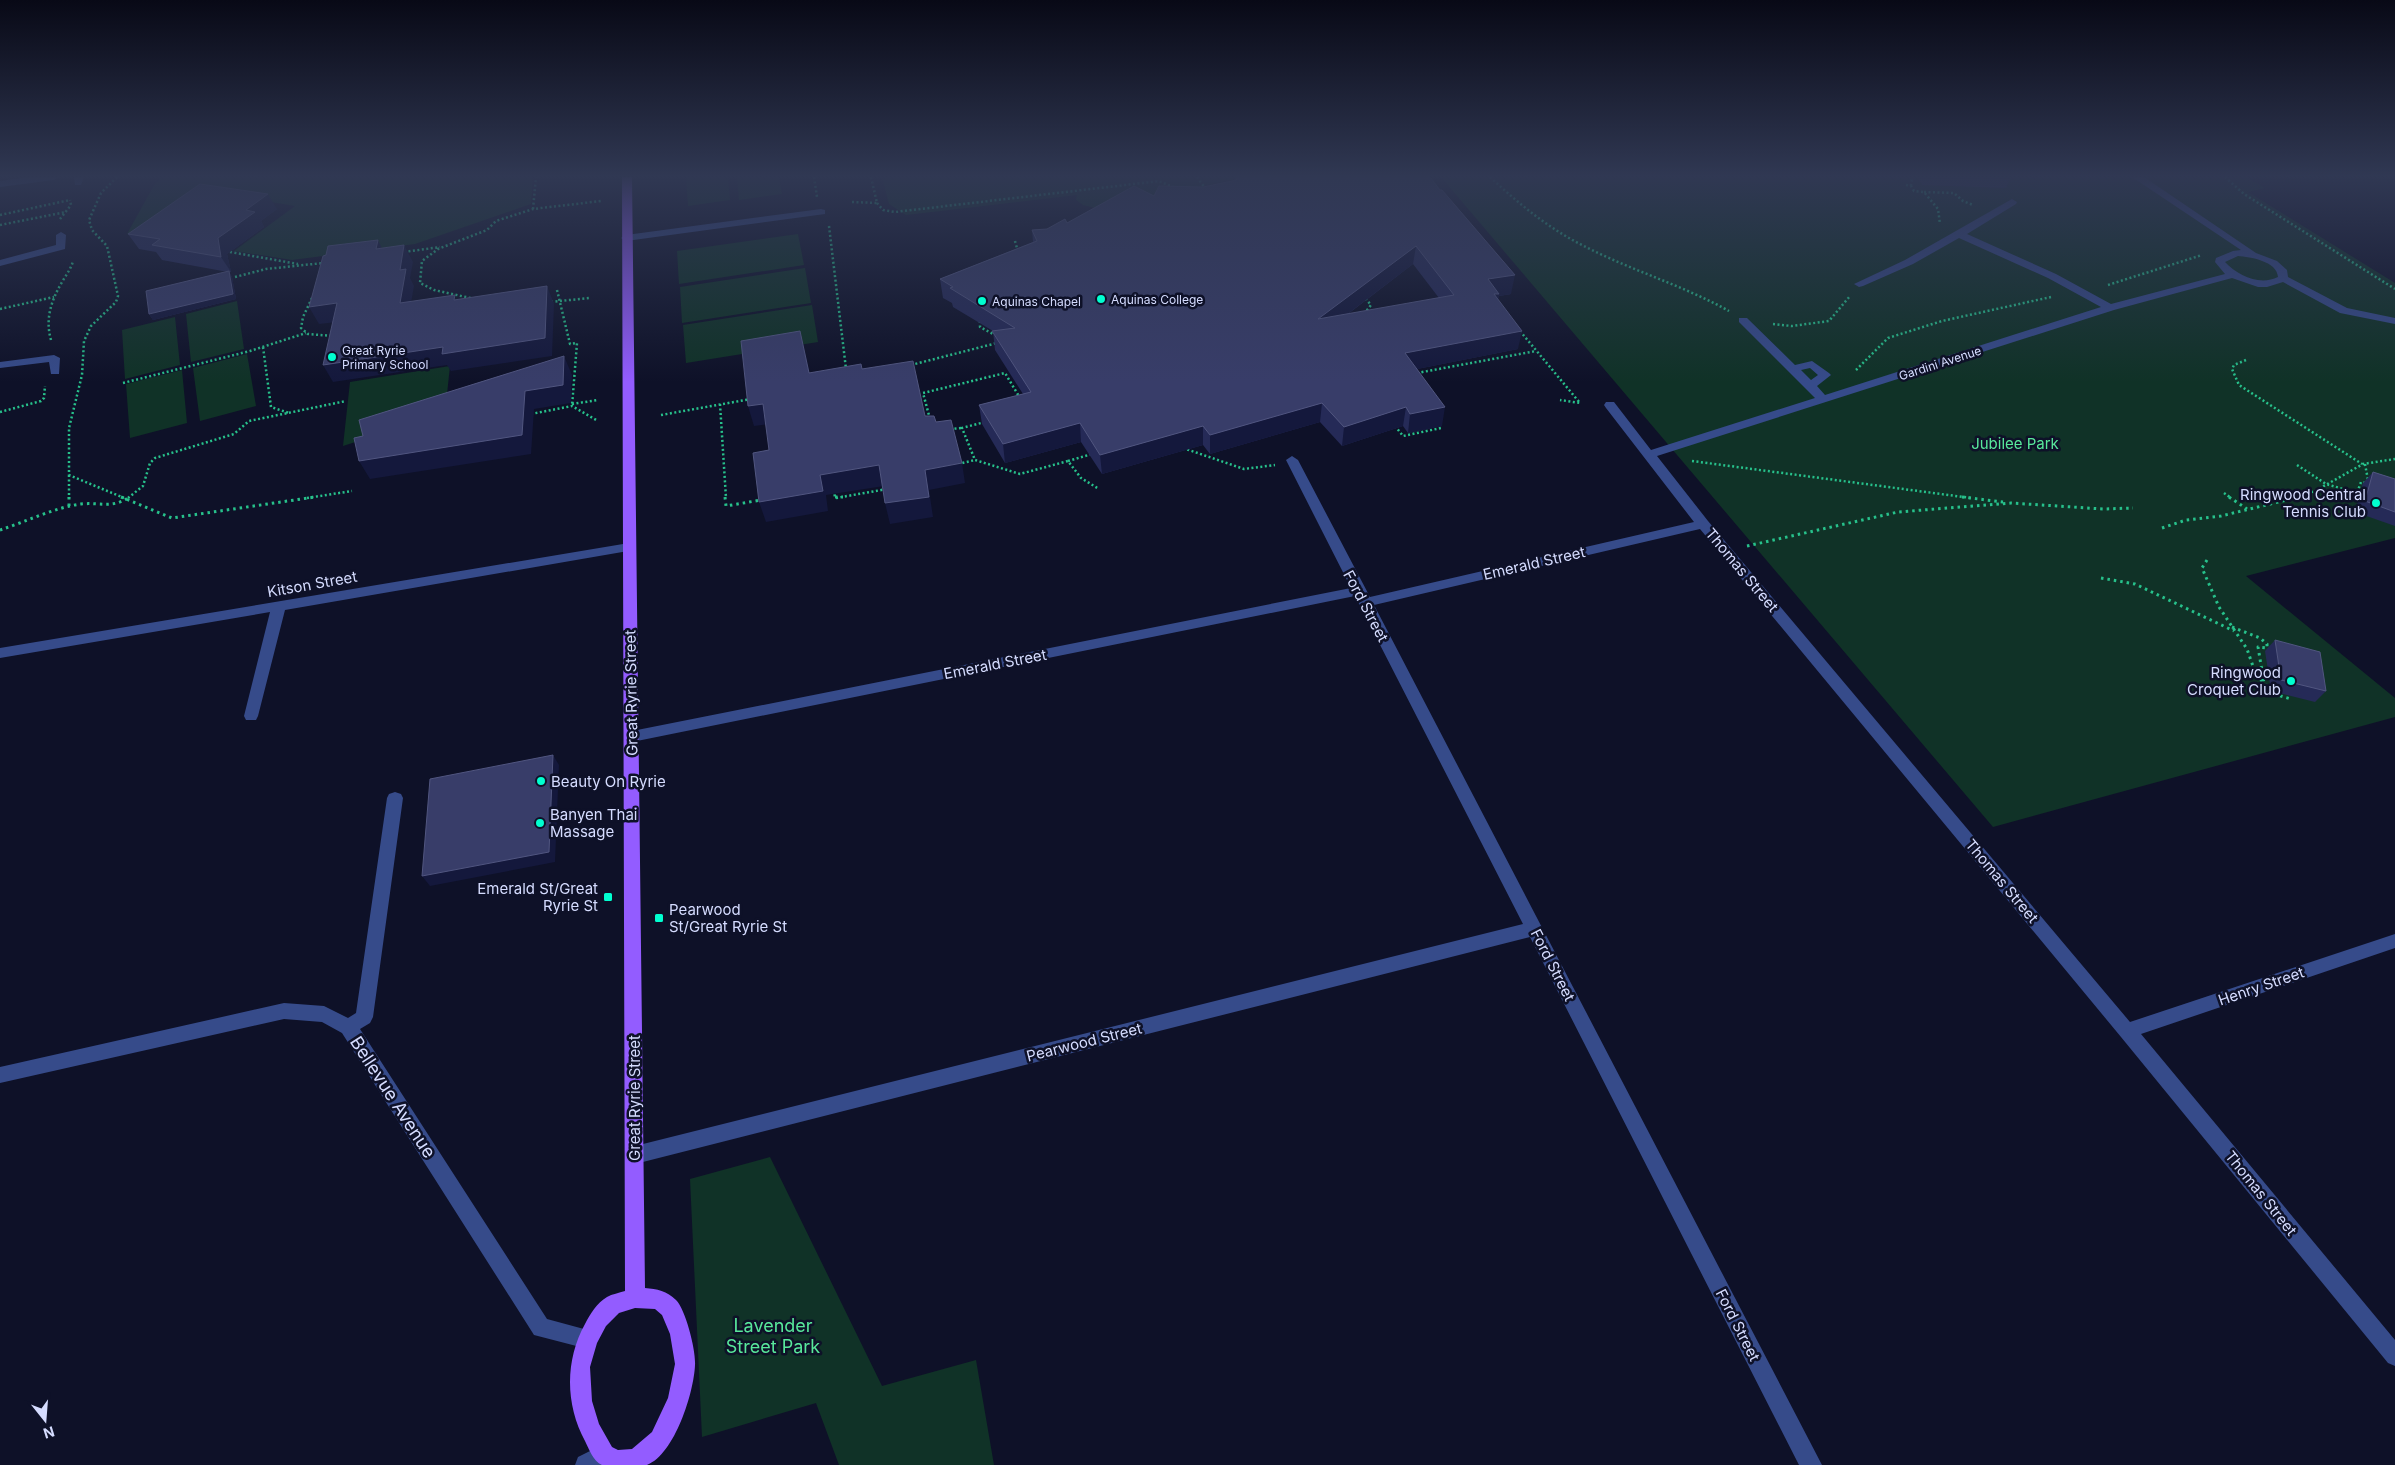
<svg xmlns="http://www.w3.org/2000/svg" width="2395" height="1465" font-family="Inter,sans-serif">
  <style>
    .green { fill: #103227 }
    .lines { fill: none; stroke-linecap: round; stroke-linejoin: round }
    .path-far1 { stroke: #27c18b; stroke-width: 2.5; stroke-dasharray: 2 2.5; stroke-linecap: butt }
    .path { stroke: #27c18b; stroke-width: 3; stroke-dasharray: 2.5 4; stroke-linecap: butt }
    .minor { fill: #364b8a; fill-rule: evenodd }
    .major { fill: #935cff; fill-rule: evenodd }
    .wall { fill: #252a57; fill-rule: evenodd }
    .shaded-wall { fill: #14183c }
    .building { fill: #383d69; stroke: #515680; fill-rule: evenodd }
    .poi-dot { fill: #01ffd0; stroke: #0e1128; stroke-width: 2 }
    .labels { text-anchor: middle; dominant-baseline: central; stroke-width: 5; stroke-linejoin: round; paint-order: stroke }
    .far-poi-label { font-size: 12px; fill: #d5dcff; stroke: #0e1128; text-anchor: start }
    .far-street-label { font-size: 12px; fill: #d5dcff; stroke: #0e1128 }
    .park-label { font-size: 15px; fill: #58e89b; stroke: #0e1128 }
    .poi-label { font-size: 15px; fill: #d5dcff; stroke: #0e1128; text-anchor: end }
    .street-label { font-size: 15px; fill: #d5dcff; stroke: #0e1128 }
    .near-street-label { font-size: 18px; fill: #d5dcff; stroke: #0e1128 }
    .near-park-label { font-size: 18px; fill: #58e89b; stroke: #0e1128 }
  </style>
  <rect width="100%" height="100%" fill="#0e1128"/>
  <path class="green" d="M161 177H533L531 204 415 244 292 260 234 251 295 206 215 193 155 235 127 234 153 187Z
    M686 177H728L730 200 688 206Z
    M737 177H779L782 194 739 200Z
    M882 177H1244L1099 209 1083 205 1076 200 1077 195 906 215 889 204Z
    M1441 177H2246L2265 188 2248 192 2395 283V538L2246 576 2395 698V717L1993 827Z
    M798 234 804 265 679 284 677 251Z
    M805 268 811 303 682 323 680 287Z
    M237 301 244 349 191 362 186 314Z
    M812 305 818 342 686 363 683 325Z
    M175 317 180 365 125 379 122 330Z
    M247 354 256 406 200 421 193 368Z
    M450 366 445 413 343 446 350 382Z
    M182 370 187 423 130 438 126 384Z
    M770 1157 882 1386 976 1360 994 1465H839L816 1403 702 1437 690 1179Z"/>
  <g class="lines">
    <path class="path-far1" d="M117 177 101 193 89 220 92 230 107 246 118 296 116 302 91 326 84 341 82 375 69 428V475L124 498
      M814 177 817 197
      M1197 177 1205 188
      M1490 177C1518 203 1548 228 1582 245 1630 270 1682 285 1729 311
      M2225 177 2244 194 2395 289
      M1906 185 1911 186 1914 191 1924 192 1938 209 1940 224
      M1911 186 1912 177
      M1924 192 1954 193 1963 201 1973 205
      M852 202 877 203 871 177
      M877 203 883 210 895 212 1159 181 1173 187
      M533 209 536 177
      M0 215 70 200
      M60 219 71 205 70 200
      M0 225 66 212
      M829 226 846 369
      M1015 241 1018 252
      M230 252 298 264
      M404 252 440 247
      M235 277 266 269 323 263
      M2108 285 2202 255
      M557 290 570 344 577 343 572 406
      M312 298 303 317 301 328 308 334 333 336
      M475 299 434 290 420 283 422 261 438 249 487 230 496 221 533 209 601 201
      M551 302 589 298
      M0 309 54 297
      M1364 314 1371 305 1365 298
      M980 321V327L995 335
      M1773 324 1792 326 1829 321 1850 296
      M1520 331 1580 403 1560 400
      M51 340C45 319 51 301 62 282 66 275 71 269 73 261
      M263 347 271 407 289 413
      M2246 360 2234 365 2232 369 2239 385 2362 464
      M911 365 997 343
      M1856 370 1888 338 1942 321 2051 297
      M1417 373 1536 351
      M123 383 250 351 306 333
      M572 404 598 400
      M720 404 726 498
      M0 412 41 401 44 398 45 386
      M531 414 572 406 598 421
      M661 415 751 399
      M930 419 923 393 1005 373 1020 398
      M985 422 962 428 975 460 1020 474 1068 461 1081 478 1099 489
      M1395 426 1403 436 1441 428
      M950 429 962 428
      M1183 448 1244 469 1275 465
      M1068 461 1092 454
      M1692 461 1971 498
      M958 464 975 460
      M2365 464 2368 480
      M2297 465 2326 484 2357 493 2361 482 2366 483
      M69 475V498
      M834 490 835 498
      M2224 493 2231 498
      M128 498 143 486 150 463 155 458 234 434 249 421 346 401
      M307 498 352 491
      M836 498 887 489
      M2294 498 2315 491 2363 464 2395 459"/>
    <path class="path" d="M69 497V507
      M121 497 172 518 315 497
      M725 497 726 506 761 500
      M835 497H843
      M1962 497 2003 502
      M2229 497 2247 509
      M2162 528 2186 520 2221 516 2299 497
      M0 530C25 522 56 507 81 504 99 502 113 509 129 497
      M1747 546 1898 512 2011 503 2103 509 2133 508
      M2207 560 2202 568 2219 607 2247 649 2256 675 2274 694 2291 699
      M2101 578 2135 584 2234 631
      M2232 627 2260 638 2267 644V648L2258 647 2264 683"/>
    <path class="minor" d="M29 177H59L54 180 0 187V181Z
      M74 177H84L81 185H75Z
      M2132 177H2144L2256 253 2277 261 2287 270 2288 277 2347 308 2395 318V324L2340 313 2283 282 2267 287H2258L2232 278 2114 310 1657 456 1708 521 2130 1022 2395 934V948L2141 1034 2395 1340V1366L2388 1363 2121 1037 1700 529 1374 605 1822 1465H1799L1530 937 635 1164 628 1162 626 1155 628 1148 635 1146 1523 924 1355 596 632 742 627 740 624 736 627 732 1351 588 1286 460 1292 456 1298 460 1370 597 1694 522 1606 408 1604 405 1606 402H1614L1651 450 1815 398 1739 322V318H1747L1795 365 1812 361 1829 373 1831 375 1817 386 1825 395 2101 307 2048 278 1959 238 1913 264 1863 286 1859 287 1854 284 1905 260 2012 199 2017 202 2016 204 1967 234 2056 274 2111 304 2225 274 2215 262 2216 258 2233 251 2241 250ZM2238 256C2250 257 2277 261 2278 277 2260 286 2238 276 2225 262ZM1810 368 1818 375 1811 380 1801 370Z
      M821 209 825 210V214L626 241 621 238 626 235Z
      M61 232 66 235 65 249 0 266V260L56 245V235Z
      M54 355 60 358 59 374H51L49 362 0 368V362Z
      M629 543 634 544 636 547 634 550 285 610 258 716 256 720H246L244 716 270 612 0 658V648Z
      M395 792 401 794 403 798 373 1017 370 1023 360 1029 547 1319 595 1332 598 1339 595 1346 588 1349 534 1335 342 1033 322 1022 284 1019 0 1083V1067L284 1003 324 1006 348 1018 356 1013 387 798 389 794Z
      M604 1444 612 1447 615 1455 612 1463 608 1465H575L578 1457Z"/>
    <path class="major" d="M622 177H632L645 1288C657 1289 667 1291 676 1300 686 1310 696 1351 695 1365 694 1392 675 1454 647 1465 639 1465 612 1465 602 1465 593 1461 589 1449 585 1441 565 1404 565 1360 585 1324 590 1314 597 1303 607 1297 612 1294 619 1293 625 1291ZM635 1308 655 1309 662 1315 670 1334 675 1364 668 1398 652 1432 632 1449 618 1450 612 1447 599 1424 592 1401 590 1367 597 1343 606 1326 619 1313Z"/>
  </g>
  <path class="wall" d="M1234 177H1430L1511 294 1499 296 1498 299 1518 349 1417 369 1442 426 1408 433 1403 426 1342 446 1320 422 1210 454 1203 445 1102 474 1081 442 1005 463 982 424 979 405 1023 394 995 350 993 331 953 307 952 303 943 298 940 279 1033 242 1032 230 1047 229 1154 196 1234 181ZM1413 264 1439 298 1348 314Z
    M1918 177H2011L2006 188 1922 185Z
    M277 209 261 221 264 227 227 254 231 272H229L232 277 236 299 153 320 149 314 228 272 162 260 156 252 139 249 128 234Z
    M2373 472 2395 479V526L2355 512 2363 483Z
    M2275 640 2326 691 2315 702 2271 691 2265 651Z"/>
  <path class="shaded-wall" d="M268 194 277 209 261 221 264 227 227 254 231 272 221 257 218 238 246 210Z
    M378 240 386 257 376 249Z
    M404 245 413 262 410 278 414 286 408 320 400 303V270Z
    M1416 246 1413 264 1316 338 1318 319Z
    M229 271 232 277 236 299 153 320 149 314Z
    M1515 275 1511 294 1499 296 1496 312 1488 279Z
    M547 286 554 304 552 356 451 371 447 365 333 382 323 365 443 347Z
    M337 303 346 321 319 324 309 307Z
    M800 331 805 351 814 393 809 373Z
    M1522 331 1518 349 1402 372 1405 353Z
    M564 356 572 375 571 403 534 409 531 454 370 479 359 461 525 391Z
    M1322 403 1320 422 1210 454V435Z
    M763 404 769 424 754 426 748 406Z
    M1406 407 1403 426 1342 446 1344 427Z
    M1445 407 1442 426 1408 433 1410 414Z
    M1080 423 1081 442 1005 463 1003 444Z
    M1203 426V445L1102 474 1100 455Z
    M962 463 965 483 929 490 933 517 890 524 885 503 925 470Z
    M879 465 884 486 826 495 828 511 766 522 759 502 820 475Z
    M553 755 559 765 555 862 430 886 422 876Z"/>
  <path class="building" d="M1235 177H1430L1440 190H1442L1515 275 1488 279 1499 294H1494L1522 331 1405 353 1445 407 1410 414 1406 407 1344 427 1322 403 1210 435 1203 426 1100 455 1080 423 1003 444 979 405 1031 392 992 331 1015 328 950 288 953 287 940 279 1037 241 1032 230 1047 229 1065 219 1067 223 1134 186 1154 196 1159 186 1203 187 1237 180ZM1416 246 1454 295 1318 319Z
    M200 184 268 194 246 210 255 212 218 238 221 257 152 245 160 239 128 234Z
    M378 240 376 249 404 245 400 270 406 269 400 303 455 295 454 300 547 286 545 338 442 354 443 347 323 365 337 303 309 307 323 256 326 255 328 246Z
    M229 271 233 294 149 314 146 291Z
    M800 331 809 373 861 364 862 369 913 361 925 416H934L936 422 951 420 962 463 925 470 929 497 885 503 879 465 820 475 823 491 759 502 753 453 769 450 763 404 748 406 741 341Z
    M564 356 563 385 525 391 522 435 359 461 354 438 363 436 359 420Z
    M2373 472 2395 479V512L2365 501Z
    M2275 640 2320 652 2326 691 2281 680Z
    M553 755 549 852 422 876 430 779Z"/>
  <linearGradient id="sky" x2="0" y2="1"><stop stop-color="#080916"/><stop offset="0.46" stop-color="#303853"/><stop offset="1" stop-color="#303853" stop-opacity="0"/></linearGradient>
  <rect width="2395" height="382" fill="url(#sky)"/>
  <g class="poi-dot">
    <circle cx="1101" cy="299" r="5"/>
    <circle cx="982" cy="301" r="5"/>
    <circle cx="332" cy="357" r="5"/>
    <circle cx="2376" cy="503" r="5"/>
    <circle cx="2291" cy="681" r="5"/>
    <circle cx="541" cy="781" r="5"/>
    <circle cx="540" cy="823" r="5"/>
    <rect x="603" y="892" width="10" height="10" rx="2.5"/>
    <rect x="654" y="913" width="10" height="10" rx="2.5"/>
  </g>
  <g class="labels">
    <g class="far-poi-label">
      <text x="1111" y="299">Aquinas College</text>
      <text x="992" y="301">Aquinas Chapel</text>
      <text x="342" y="350">Great Ryrie<tspan x="342" dy="14">Primary School</tspan></text>
    </g>
    <g class="far-street-label">
      <text transform="translate(1940 363) rotate(-18)">Gardini Avenue</text>
    </g>
    <g class="park-label">
      <text x="2015" y="443">Jubilee Park</text>
    </g>
    <g class="poi-label">
      <text x="2366" y="494">Ringwood Central<tspan x="2366" dy="17">Tennis Club</tspan></text>
      <text x="2281" y="672">Ringwood<tspan x="2281" dy="17">Croquet Club</tspan></text>
      <text x="551" y="781" text-anchor="start">Beauty On Ryrie</text>
      <text x="550" y="814" text-anchor="start">Banyen Thai<tspan x="550" dy="17">Massage</tspan></text>
      <text x="598" y="888">Emerald St/Great<tspan x="598" dy="17">Ryrie St</tspan></text>
      <text x="669" y="909" text-anchor="start">Pearwood<tspan x="669" dy="17">St/Great Ryrie St</tspan></text>
    </g>
    <g class="street-label">
      <text transform="translate(1534 563) rotate(-13)">Emerald Street</text>
      <text transform="translate(1742 570) rotate(50)">Thomas Street</text>
      <text transform="translate(312 584) rotate(-10)">Kitson Street</text>
      <text transform="translate(1366 606) rotate(62)">Ford Street</text>
      <text transform="translate(995 664) rotate(-11)">Emerald Street</text>
      <text transform="translate(631 693) rotate(-91)">Great Ryrie Street</text>
      <text transform="translate(2002 881) rotate(50)">Thomas Street</text>
      <text transform="translate(1553 965) rotate(63)">Ford Street</text>
      <text transform="translate(2261 986) rotate(-19)">Henry Street</text>
      <text transform="translate(1084 1042) rotate(-14)">Pearwood Street</text>
      <text transform="translate(634 1098) rotate(-90)">Great Ryrie Street</text>
      <text transform="translate(2261 1193) rotate(51)">Thomas Street</text>
      <text transform="translate(1738 1325) rotate(63)">Ford Street</text>
    </g>
    <g class="near-street-label">
      <text transform="translate(393 1097) rotate(57)">Bellevue Avenue</text>
    </g>
    <g class="near-park-label">
      <text x="773" y="1325">Lavender<tspan x="773" dy="21">Street Park</tspan></text>
    </g>
  </g>
  <g transform="translate(45 1420) rotate(163)" stroke="#0e1128" stroke-width="4" paint-order="stroke">
  <path d="M0-4L9 19L0 12L-9 19Z" fill="#d5dcff"/>
  <text y="-8" font-size="14" font-weight="bold" text-anchor="middle" fill="#d5dcff">N</text>
  </g>
</svg>
